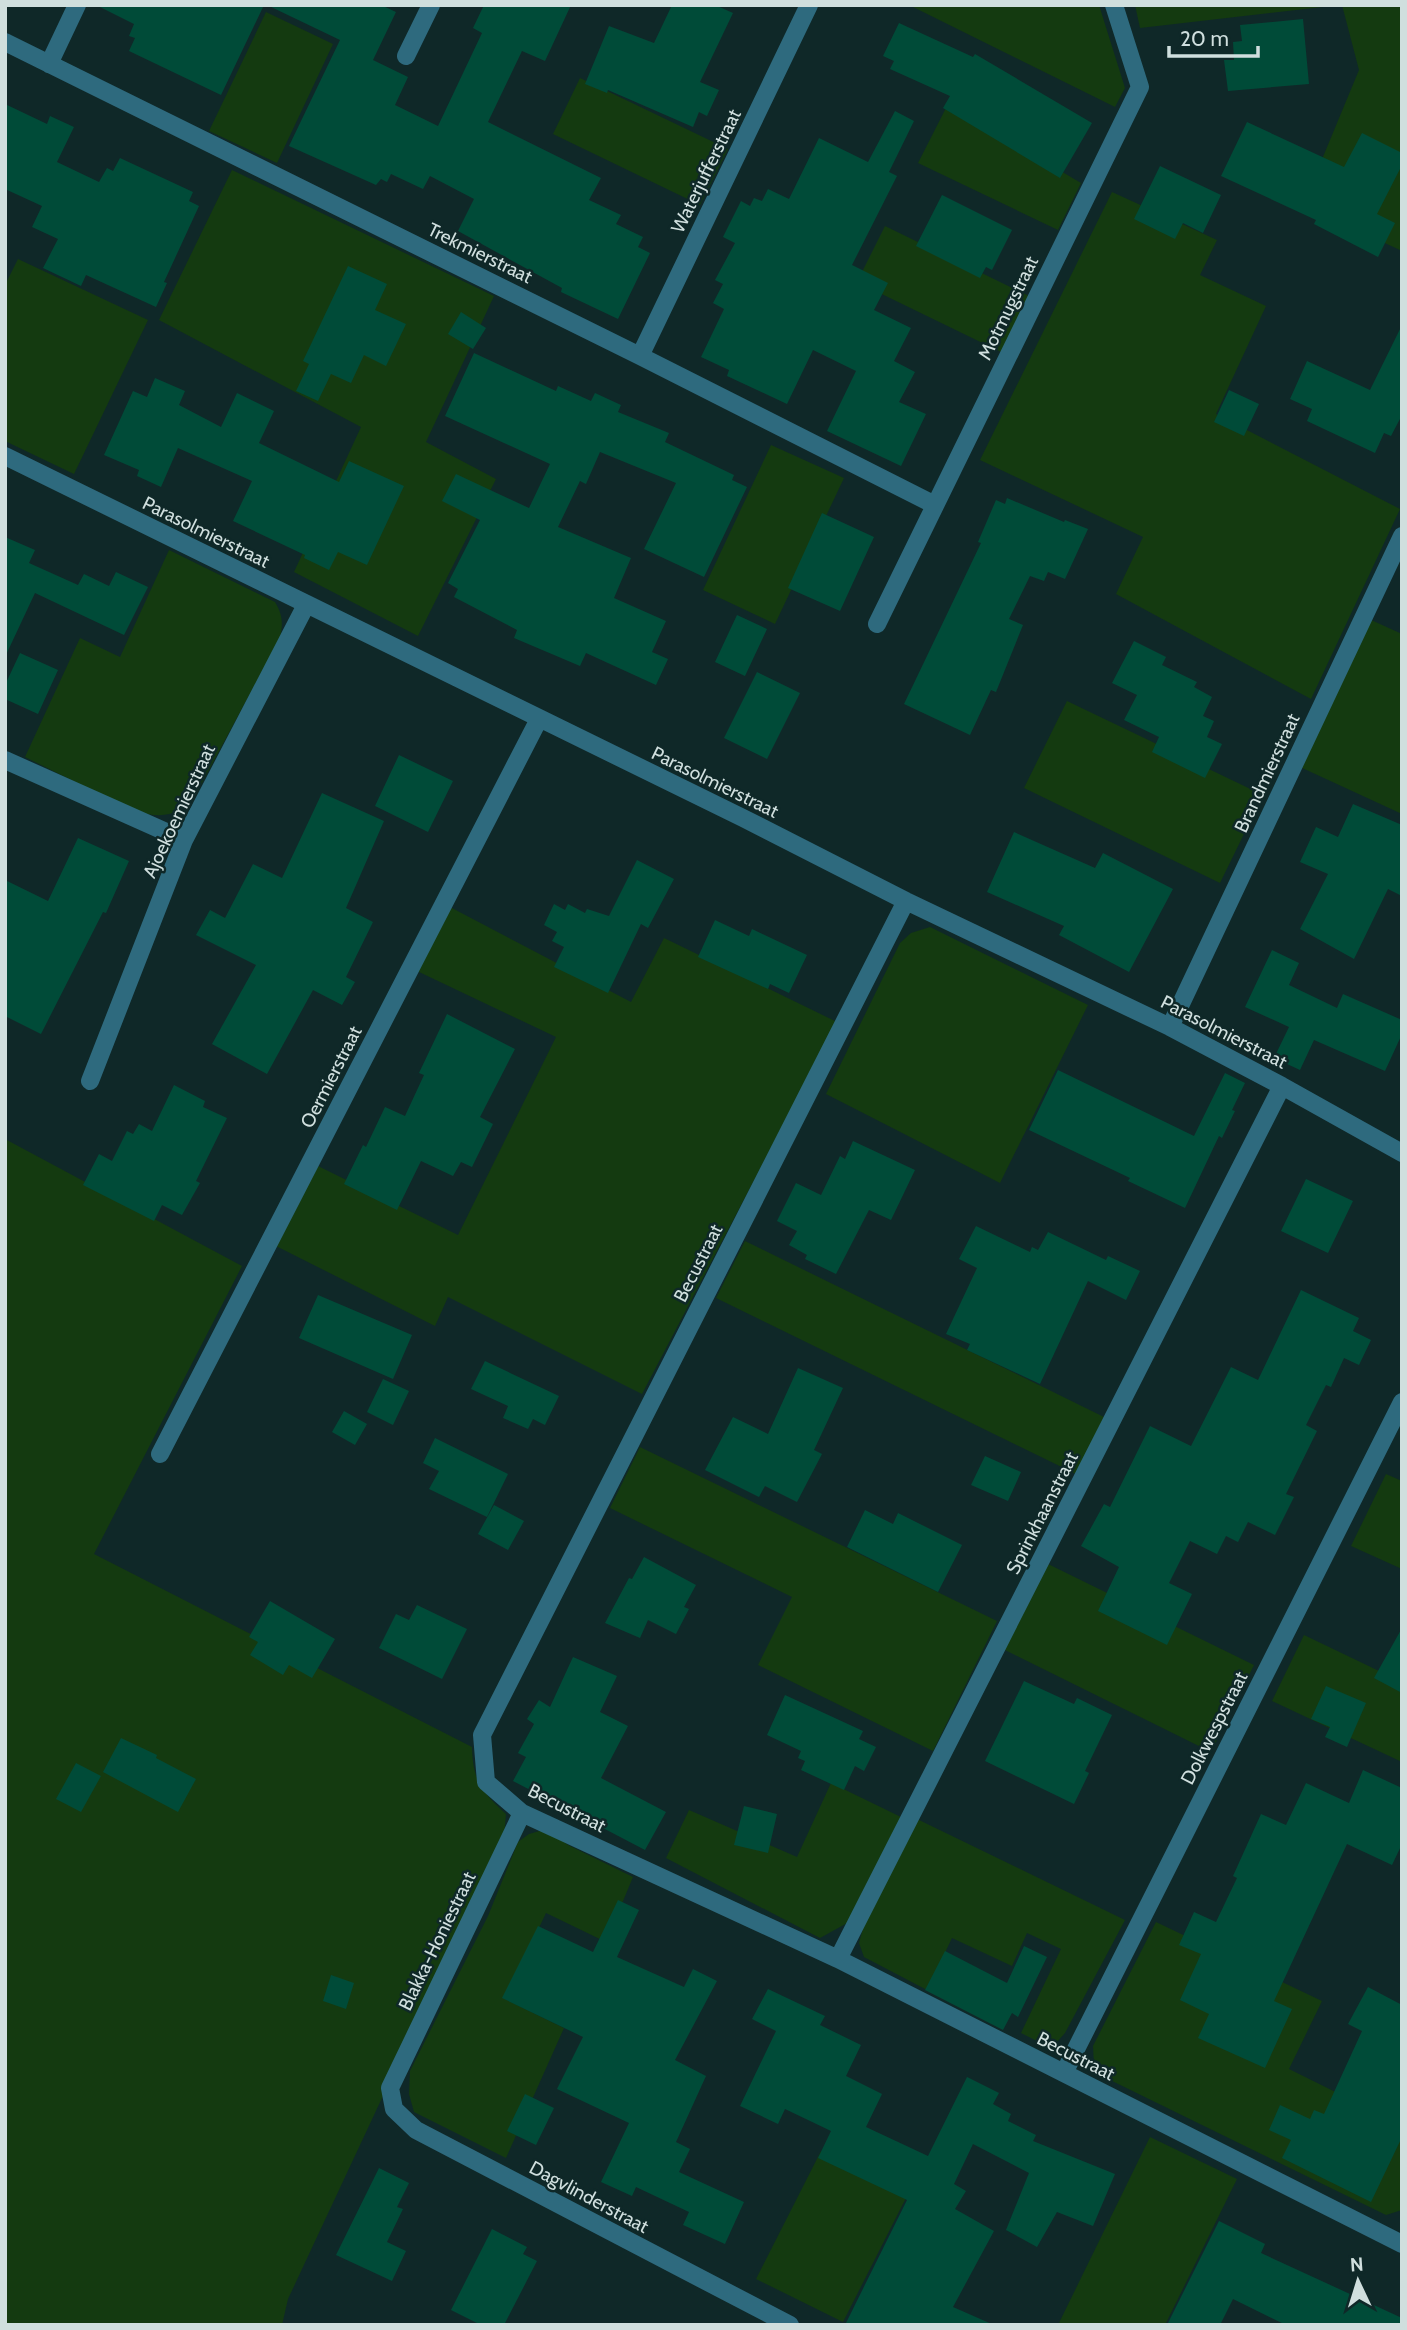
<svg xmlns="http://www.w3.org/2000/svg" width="1407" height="2330" font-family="Cabin,sans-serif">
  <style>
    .grass { fill: #143a10 }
    .building { fill: #004b38 }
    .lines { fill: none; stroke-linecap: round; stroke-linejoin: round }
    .street { stroke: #2e6a7e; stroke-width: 18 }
    .labels { text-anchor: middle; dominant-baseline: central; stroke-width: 5; stroke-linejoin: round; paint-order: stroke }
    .street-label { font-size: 19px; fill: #d0dfde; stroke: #0f2828 }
  </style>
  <rect width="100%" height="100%" fill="#0f2828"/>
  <path class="grass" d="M909 5H1099L1125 88 1115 107Z
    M1135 5H1340L1140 28Z
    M1342 5H1402V251L1303 205 1359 70Z
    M266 12 333 44 277 163 209 131Z
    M580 78 728 149 700 205 553 134Z
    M948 104 1081 183 1058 230 918 163Z
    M232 170 494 296 426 442 496 479 418 636 294 572 361 427 159 320Z
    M1112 192 1217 240 1200 275 1266 306 1216 414 1400 509 1311 699 1116 594 1143 537 980 460Z
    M885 226 1029 296 1001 352 857 282Z
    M18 259 148 320 74 474 5 441V285Z
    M771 445 844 478 775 624 703 590Z
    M169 550 275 602C283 615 283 624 280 638L197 792C178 817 164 819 134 811L25 757 80 638 120 657Z
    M1369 619 1402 634V814L1300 767Z
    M1067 701 1263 795 1220 883 1024 788Z
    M450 907 631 1002 664 938 837 1022 642 1394 448 1297 435 1326 276 1246 318 1166 458 1235 556 1037 417 971Z
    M930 927 1088 1005 1000 1183 826 1094 900 943 911 933Z
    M5 1139 242 1266 94 1554 472 1747C473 1781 481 1791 506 1814L504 1837 288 2299 282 2325H5Z
    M745 1241 1104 1417 1076 1474 716 1298Z
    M640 1447 997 1621 933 1751 758 1665 792 1597 610 1508Z
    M1386 1474 1402 1481V1569L1351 1546Z
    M1046 1563 1254 1665 1211 1752 1003 1649Z
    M1304 1635 1402 1682V1762L1272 1701Z
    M831 1783 901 1817 849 1922 820 1938 666 1858 689 1810 797 1857Z
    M917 1819 1125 1920 1065 2033 1056 2043H1041L1021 2033 1061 1949 1027 1933 1012 1966 952 1938 927 1990 864 1957 859 1943 864 1925Z
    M543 1830 557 1836 568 1845 633 1877 606 1942 546 1913 505 1999 564 2028 506 2158 414 2112 409 2094 410 2071 488 1916 518 1842 529 1834Z
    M1156 1922 1322 2001 1289 2069 1402 2125V2210L1386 2215 1106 2078 1094 2065 1093 2046Z
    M1150 2137 1237 2179 1165 2325H1058Z
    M821 2151 908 2194 843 2322 756 2279Z"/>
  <path class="building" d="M96 5H264L221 95 129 51 135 38 129 36 134 24Z
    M267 5H381L396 12 373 60 408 77 395 105 438 126 482 33 473 28 484 5H571L545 61 522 51 488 122 601 178 589 200 621 215 616 224 643 237 638 247 650 253 618 319 561 292 562 288 458 231 474 199 430 176 423 189 391 174 387 182 381 179 376 185 289 146 340 40Z
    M672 5H715L733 13 700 82 719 90 707 116 699 112 693 127 608 90 607 93 585 84 609 26 654 43Z
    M1303 19 1309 84 1228 91 1224 60H1234L1233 42 1242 41 1240 25Z
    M899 23 973 57 975 54 1092 123 1060 178 943 108 950 96 890 69 894 61 883 56Z
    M5 104 47 124 50 116 74 127 57 162 99 182 107 168 113 171 120 158 193 192 189 201 199 206 164 282 167 283 156 307 86 275 81 286 43 268 58 239 32 227 42 206 5 189Z
    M895 111 914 121 889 172 897 176 852 265 888 283 874 310 911 328 894 361 915 372 899 402 926 414 901 466 827 431 856 371 813 350 787 404 727 376 729 370 701 357 724 309 713 303 723 284 715 280 735 243 723 237 741 201 750 206 754 198 762 201 768 189 789 199 819 138 868 162Z
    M1247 122 1344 167 1362 133 1402 153V165L1377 214 1395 223 1378 257 1314 224 1316 220 1221 176Z
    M1160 166 1221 195 1203 233 1183 223 1175 239 1134 219Z
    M942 195 1012 230 992 270 986 267 980 278 916 246Z
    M348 266 387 284 375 310 406 324 386 366 364 355 351 383 331 374 318 401 296 391 309 364 303 361Z
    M461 312 486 328 473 349 448 334Z
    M1402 325V415L1391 436 1384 433 1375 453 1307 421 1312 409 1290 399 1307 361 1370 390Z
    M474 353 556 391 558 386 591 401 595 393 621 405 618 412 669 433 665 442 734 475 732 480 747 487 704 577 644 549 676 483 600 452 586 484 580 481 558 527 631 558 614 598 666 621 652 652 668 659 656 685 586 653 580 666 514 638 517 630 454 597 458 589 448 583 480 520 442 501 456 474 529 508 550 464 445 416Z
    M155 378 185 391 179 405 221 427 237 393 274 411 259 443 339 482 349 461 404 486 367 565 338 552 329 570 304 558 305 555 233 521 252 481 178 448 161 487 137 476 139 470 104 455 133 391 147 397Z
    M1229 390 1259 404 1244 436 1214 422Z
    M1007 498 1064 522 1065 520 1088 529 1065 579 1048 572 1044 581 1030 576 1009 619 1023 625 996 692 991 690 970 735 904 704 981 543 978 542 996 500 1005 504Z
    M822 513 874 537 840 611 788 588Z
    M5 537 35 550 29 563 78 585 84 574 109 586 116 572 148 587 124 635 35 593 5 657Z
    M737 615 767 629 745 676 715 662Z
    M1134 641 1166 657 1162 665 1197 682 1194 687 1212 697 1203 716 1214 721 1207 737 1222 744 1205 778 1152 752 1159 737 1124 720 1137 695 1112 683Z
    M20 653 58 670 38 714 5 699V685Z
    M757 672 800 693 767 759 724 738Z
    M399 755 453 781 428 832 375 806Z
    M322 793 384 821 346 908 373 922 346 977 355 982 342 1005 313 990 267 1074 212 1044 256 965 196 935 210 910 225 918 253 864 282 878Z
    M1353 804 1402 825V896L1388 889 1354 959 1300 929 1328 874 1300 862 1316 827 1338 837Z
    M1014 832 1095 868 1103 853 1173 889 1129 972 1059 935 1064 926 987 892Z
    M78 838 129 861 106 913 103 912 41 1034 5 1016V880L48 901Z
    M637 860 674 879 648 928 641 924 608 993 554 967 564 947 552 941 557 932 544 925 554 904 565 910 568 904 585 913 587 909 609 916Z
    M715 920 749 936 752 929 807 955 789 993 770 984 768 989 698 957Z
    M1272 950 1299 963 1289 985 1337 1008 1343 994 1402 1020V1034L1385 1071 1314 1040 1300 1070 1274 1058 1289 1027 1245 1007Z
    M447 1014 515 1049 480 1117 493 1124 472 1167 461 1162 453 1176 421 1161 397 1210 344 1184 363 1145 366 1147 385 1107 405 1116 424 1075 419 1073Z
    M1058 1070 1194 1136 1225 1073 1245 1083 1232 1110 1235 1111 1222 1138 1219 1136 1185 1208 1128 1181 1130 1178 1029 1130Z
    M174 1085 205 1101 203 1107 227 1118 196 1181 200 1183 182 1215 162 1205 154 1221 83 1185 99 1154 112 1161 127 1131 133 1134 139 1124 152 1131Z
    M853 1141 915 1170 891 1220 869 1210 836 1274 805 1259 807 1255 789 1245 797 1231 777 1221 796 1183 821 1195 840 1156 845 1159Z
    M1306 1179 1353 1201 1328 1253 1281 1231Z
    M976 1226 1030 1252 1032 1247 1038 1250 1048 1232 1106 1260 1108 1256 1140 1271 1126 1300 1088 1281 1040 1384 967 1350 970 1344 946 1334 977 1268 959 1259Z
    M1301 1290 1359 1318 1353 1331 1371 1340 1359 1365 1344 1358 1331 1387 1326 1385 1306 1425 1317 1431 1286 1494 1294 1497 1275 1535 1248 1522 1238 1542 1226 1536 1217 1554 1190 1541 1169 1583 1192 1594 1167 1645 1098 1611 1119 1567 1081 1546 1104 1504 1110 1507 1150 1426 1191 1446 1231 1367 1258 1380Z
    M318 1295 412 1335 393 1379 299 1338Z
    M485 1361 559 1396 545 1425 533 1419 528 1429 503 1418 508 1406 471 1389Z
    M798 1368 843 1388 814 1450 822 1454 797 1502 765 1486 759 1497 705 1470 733 1417 768 1434Z
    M383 1379 409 1391 393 1425 367 1412Z
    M344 1411 367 1424 355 1445 332 1432Z
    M435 1438 508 1474 487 1517 429 1489 439 1471 423 1463Z
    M985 1456 1021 1472 1008 1501 971 1485Z
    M494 1505 524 1521 508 1550 478 1534Z
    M865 1510 893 1524 898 1513 962 1545 938 1592 847 1547Z
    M644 1557 696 1585 684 1607 689 1609 676 1634 648 1620 640 1638 605 1623 629 1578 632 1579Z
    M270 1601 335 1639 312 1678 289 1665 283 1675 250 1655 258 1642 249 1637Z
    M417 1605 467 1629 442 1679 379 1648 396 1614 409 1620Z
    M1402 1628V1693L1374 1678Z
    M573 1657 617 1676 600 1712 628 1726 601 1778 666 1812 645 1850 513 1781 526 1757 518 1753 534 1724 527 1719 539 1700 550 1707Z
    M1024 1681 1074 1704 1077 1698 1112 1715 1085 1771 1089 1773 1074 1804 985 1761Z
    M1326 1686 1366 1703 1347 1747 1325 1737 1330 1727 1311 1719Z
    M785 1695 863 1731 859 1739 876 1747 864 1771 855 1766 844 1790 801 1770 805 1761 798 1758 801 1751 767 1735Z
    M121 1738 157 1755 156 1758 196 1779 178 1812 103 1772Z
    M76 1763 101 1776 81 1812 56 1799Z
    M1363 1770 1402 1788V1844L1392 1865 1347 1844 1274 2001 1292 2009 1265 2068 1198 2038 1209 2014 1180 2000 1201 1954 1179 1945 1194 1912 1216 1922 1237 1878 1233 1876 1261 1814 1286 1825 1306 1783 1349 1803Z
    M744 1806 777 1814 768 1853 734 1845Z
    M618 1900 639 1910 617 1957 684 1987 693 1969 717 1981 675 2060 706 2076 676 2142 690 2149 679 2172 744 2202 725 2244 683 2225 689 2212 636 2187 632 2196 601 2182 629 2123 557 2089 583 2037 502 1998 538 1926 593 1952Z
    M1024 1946 1047 1957 1018 2017 1012 2013 1003 2030 925 1990 945 1951 1007 1983Z
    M331 1975 354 1983 346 2009 323 2001Z
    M1368 1987 1402 2005V2137L1371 2202 1282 2158 1291 2140 1269 2130 1280 2105 1310 2119 1314 2110 1324 2114 1362 2031 1348 2024Z
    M768 1989 825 2016 820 2025 861 2045 846 2076 882 2094 866 2127 928 2156 967 2077 999 2093 993 2104 1011 2114 1008 2121 1036 2135 1033 2141 1115 2174 1093 2226 1057 2212 1037 2247 1006 2230 1029 2173 973 2144 954 2184 966 2191 955 2209 994 2231 953 2307 994 2325H845L907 2200 818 2158 831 2131 785 2109 778 2124 740 2106 776 2031 752 2019Z
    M525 2094 554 2108 536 2145 507 2131Z
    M379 2168 409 2183 397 2207 403 2209 387 2242 406 2251 392 2281 336 2255Z
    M1219 2221 1265 2244 1261 2253 1402 2318V2325H1286L1233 2299 1220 2325H1167Z
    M492 2229 527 2247 523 2254 537 2261 504 2325H481L451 2310Z"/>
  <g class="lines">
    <path class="street" d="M5 42 640 356 935 505
      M406 56 431 5
      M49 64 77 5
      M640 356 809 5
      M5 456 743 818 906 901 1170 1027 1282 1086 1402 1153
      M877 624 1140 87 1114 5
      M5 760 184 840
      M906 901 482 1735 486 1782 522 1813 838 1959 1402 2244
      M1170 1027 1402 536
      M90 1081 184 840 306 605
      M160 1454 539 719
      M522 1813 390 2088 394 2109 416 2130 790 2325
      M838 1959 1282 1086
      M1064 2073 1402 1402"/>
  </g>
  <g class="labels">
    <g class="street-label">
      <text transform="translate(706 171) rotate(-64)">Waterjufferstraat</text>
      <text transform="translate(480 253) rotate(26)">Trekmierstraat</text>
      <text transform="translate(1008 308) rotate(-64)">Motmugstraat</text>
      <text transform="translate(206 532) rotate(26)">Parasolmierstraat</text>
      <text transform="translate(1267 773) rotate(-65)">Brandmierstraat</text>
      <text transform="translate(715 782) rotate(26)">Parasolmierstraat</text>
      <text transform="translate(179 811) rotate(-65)">Ajoekoemierstraat</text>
      <text transform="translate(1224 1032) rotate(27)">Parasolmierstraat</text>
      <text transform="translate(331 1077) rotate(-63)">Oermierstraat</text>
      <text transform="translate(698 1263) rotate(-63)">Becustraat</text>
      <text transform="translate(1042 1513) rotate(-63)">Sprinkhaanstraat</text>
      <text transform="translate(1214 1728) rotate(-63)">Dolkwespstraat</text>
      <text transform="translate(567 1808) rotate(27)">Becustraat</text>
      <text transform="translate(437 1941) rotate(-64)">Blakka-Honiestraat</text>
      <text transform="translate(1076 2056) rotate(27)">Becustraat</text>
      <text transform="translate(589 2197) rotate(28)">Dagvlinderstraat</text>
    </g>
  </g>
  <rect width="1407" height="2330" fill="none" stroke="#d0dfde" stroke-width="14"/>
  <g transform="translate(1358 2281) rotate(356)" stroke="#0f2828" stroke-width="5" paint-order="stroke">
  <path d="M0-5L12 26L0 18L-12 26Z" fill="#d0dfde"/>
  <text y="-10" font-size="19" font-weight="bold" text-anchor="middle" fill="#d0dfde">N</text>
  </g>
  <path d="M1169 46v10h89v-10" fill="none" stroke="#d0dfde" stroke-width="3.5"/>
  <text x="1180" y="46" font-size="21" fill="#d0dfde" stroke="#0f2828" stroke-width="5" paint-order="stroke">20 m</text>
</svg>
